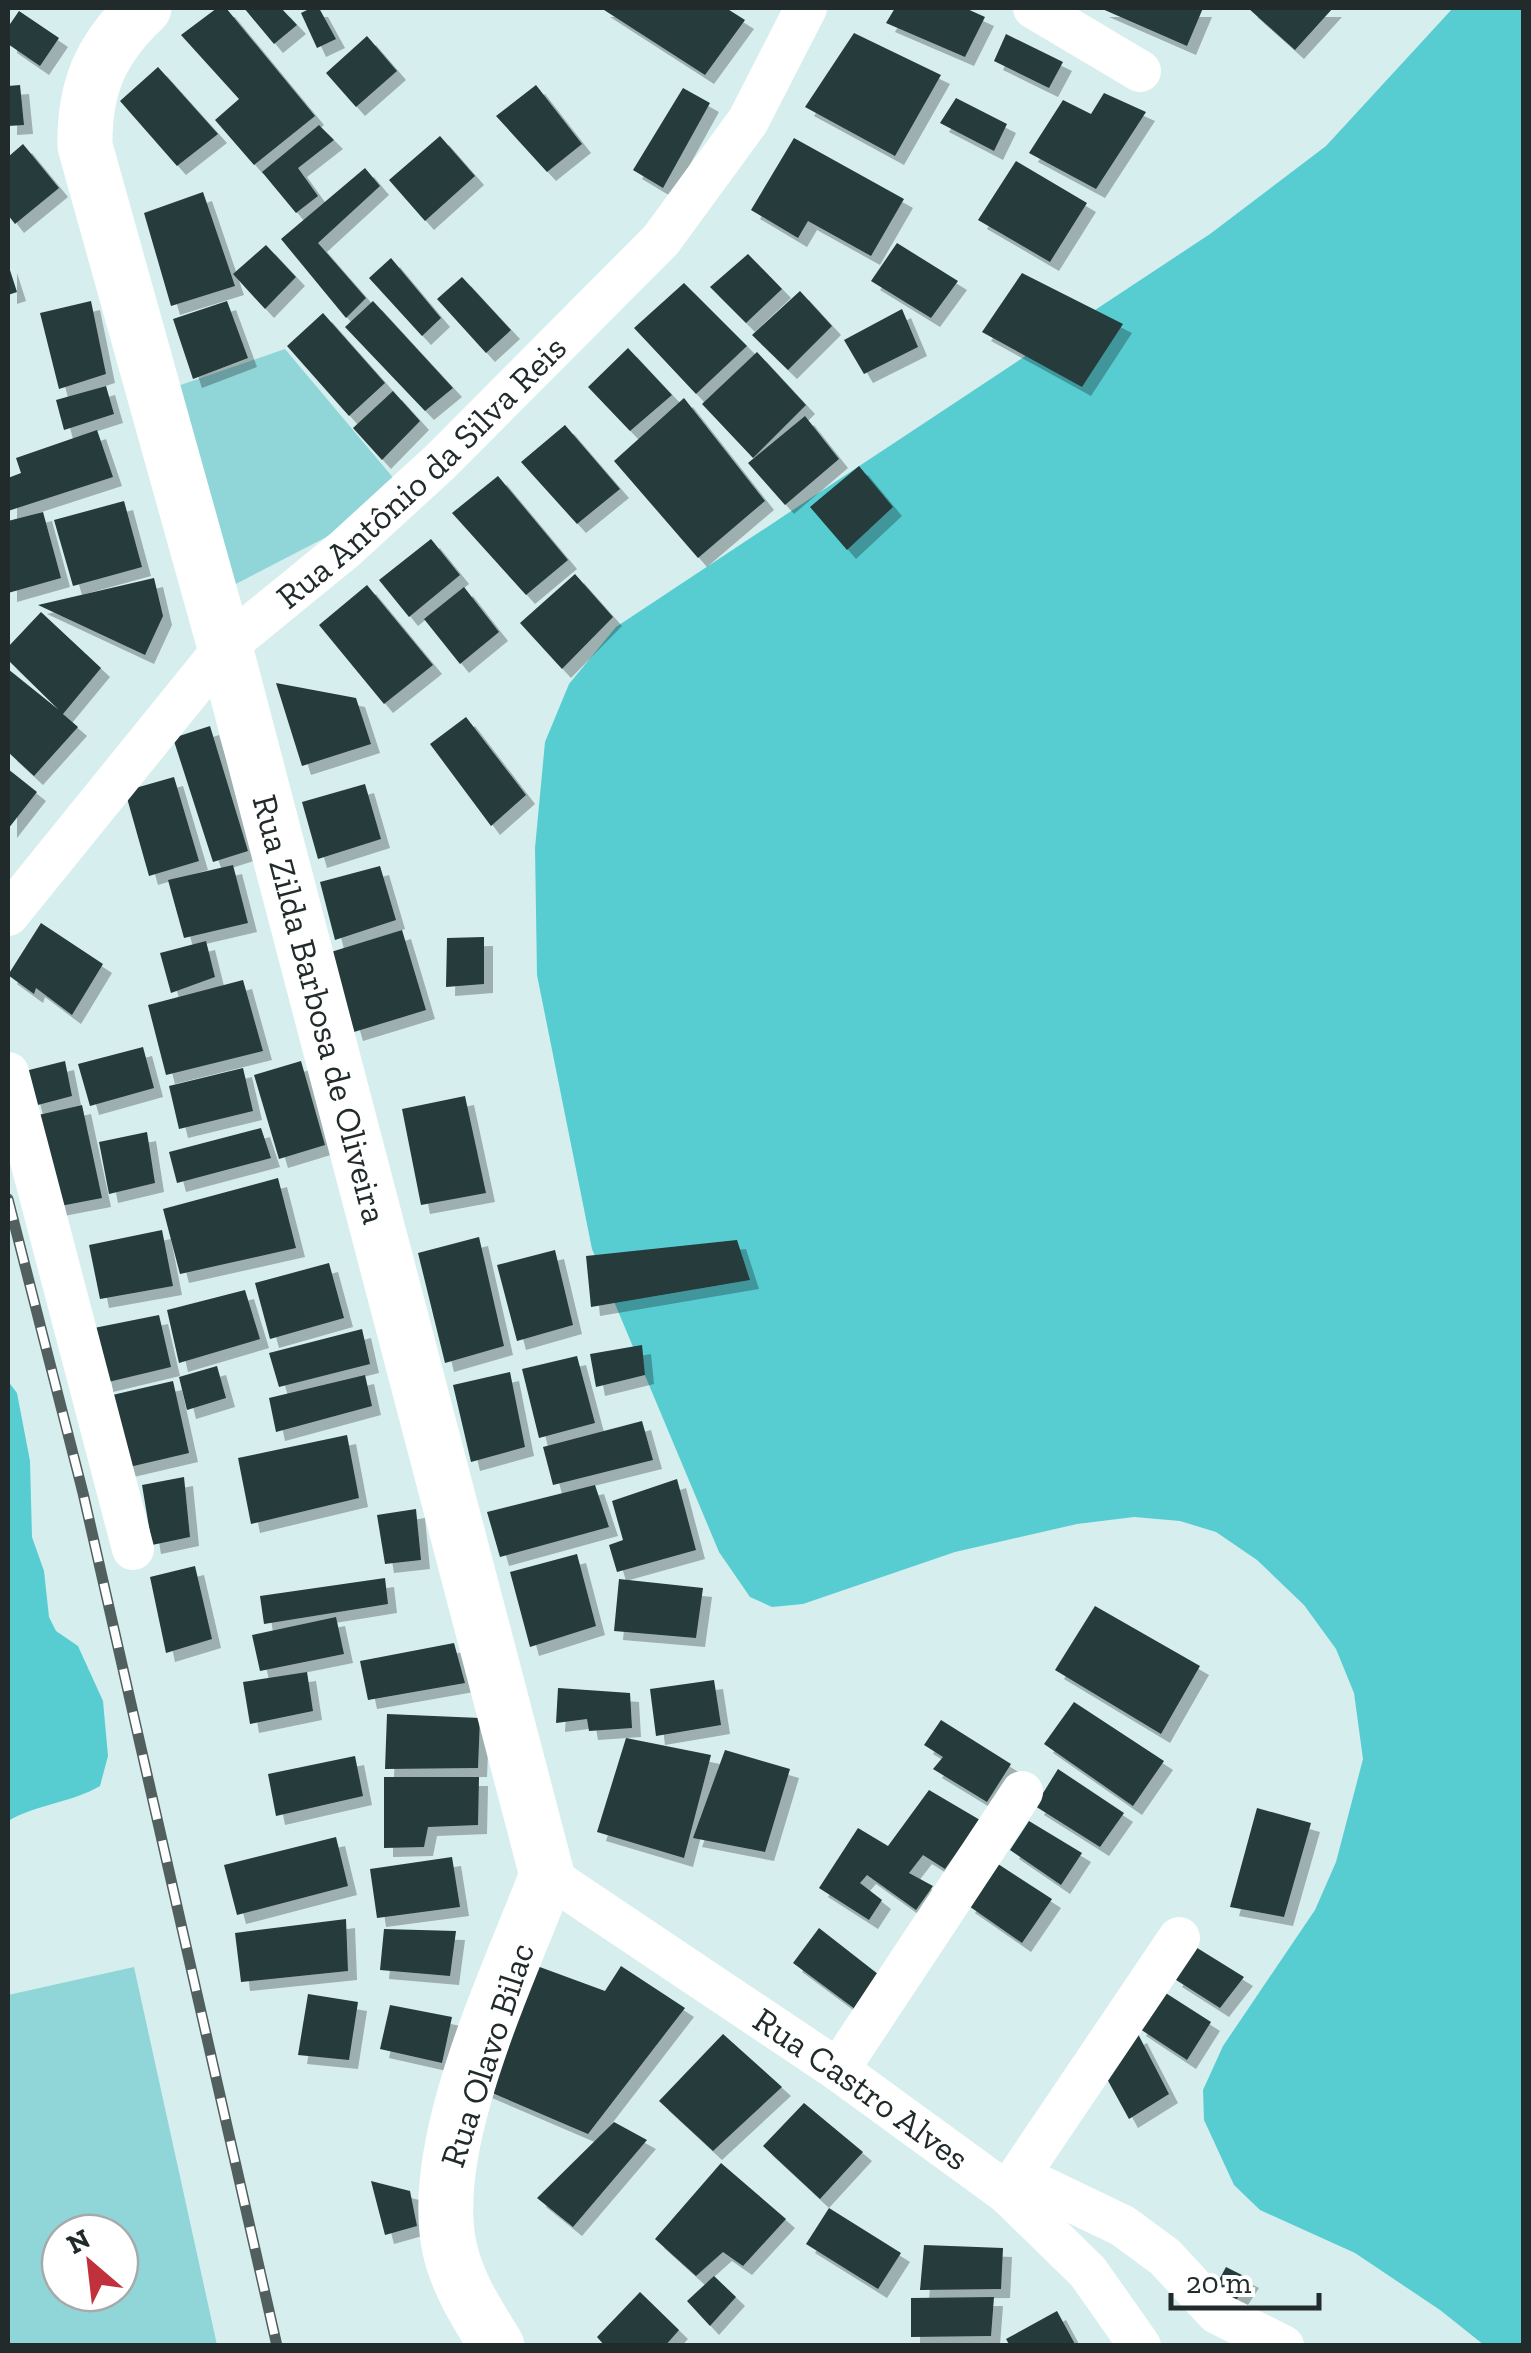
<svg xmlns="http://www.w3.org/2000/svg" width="1531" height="2353" font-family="'Zilla Slab',serif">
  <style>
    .green { fill: #90d6d9; fill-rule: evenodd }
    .forest { fill: #57cdd2 }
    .building { fill: #273a3b; filter: url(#shadow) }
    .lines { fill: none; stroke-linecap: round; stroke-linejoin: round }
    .street { stroke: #fff; stroke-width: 42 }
    .secondary { stroke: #fff; stroke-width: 55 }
    .rail-casing { stroke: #525f5f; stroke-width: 11 }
    .rail { stroke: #fff; stroke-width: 8; stroke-dasharray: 22; stroke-linecap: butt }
    .labels { text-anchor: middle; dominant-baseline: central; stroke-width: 10; stroke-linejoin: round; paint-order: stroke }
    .street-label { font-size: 35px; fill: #222b2b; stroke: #fff }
  </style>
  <defs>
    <filter id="shadow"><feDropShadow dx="9" dy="9" stdDeviation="0" flood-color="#0004"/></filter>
  </defs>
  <rect width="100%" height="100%" fill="#d6eeee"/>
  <path class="green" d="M285 349 395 480 340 530 230 587 166 390Z
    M134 1967 217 2345H8V1995ZM60 2233H120V2293H60Z"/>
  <path class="forest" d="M1453 8H1523V2345H1484L1440 2310 1355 2253 1260 2210 1234 2185 1204 2120 1203 2090 1223 2046 1315 1910 1336 1862 1363 1759 1354 1693 1336 1649 1304 1605 1257 1560 1216 1532 1180 1521 1134 1517 1077 1524 955 1552 803 1604 772 1607 750 1597 719 1552 592 1249 537 975 535 848 545 742 569 684 616 627 1210 234 1326 146Z
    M8 1381 17 1393 30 1461 32 1537 44 1571 49 1617 56 1631 78 1646 103 1701 108 1756 100 1786C71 1803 37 1804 8 1821Z"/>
  <path class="building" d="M217 8H226L315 116 254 165 215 120 239 99 181 35Z
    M244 8H281L297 25 274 44Z
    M311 8H319L336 39 317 48 301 13Z
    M601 8H726L745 20 705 75Z
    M895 8H965L985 17 965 57 886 23Z
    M1100 8H1203L1187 46Z
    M1248 8H1333L1295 50Z
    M19 11 59 38 40 66 8 44V27Z
    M854 33 941 75 895 156 805 107Z
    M1006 34 1063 62 1049 88 994 61Z
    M367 36 397 71 356 107 326 73Z
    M158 67 218 134 177 166 120 101Z
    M20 85 24 125 8 126V86Z
    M536 85 582 144 547 172 496 116Z
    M683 88 710 103 663 188 633 170Z
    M1104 93 1146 112 1096 189 1029 153 1063 100 1091 114Z
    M956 98 1007 124 994 151 940 123Z
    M319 125 334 140 298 168 318 196 296 213 262 172Z
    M440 136 475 176 425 221 389 180Z
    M794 138 904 199 871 256 808 221 798 238 751 210Z
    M23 144 59 188 15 224 8 215V157Z
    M1016 161 1087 203 1050 262 978 220Z
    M365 168 380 186 318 243 366 298 346 318 281 239Z
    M203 192 235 286 171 306 144 213Z
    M897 243 958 281 931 318 871 281Z
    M266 245 296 277 265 309 233 274Z
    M748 254 782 289 746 323 710 287Z
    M391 258 441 318 422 336 369 278Z
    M8 264 17 292 8 295Z
    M1022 273 1123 324 1082 387 982 332Z
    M462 277 511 330 486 353 437 299Z
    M684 283 747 346 696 394 634 328Z
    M800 291 832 326 788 370 752 335Z
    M91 301 106 374 59 389 40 313Z
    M227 301 248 358 193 379 173 319Z
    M373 301 453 388 425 411 345 327Z
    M902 309 918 347 864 374 844 340Z
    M323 313 385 383 349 416 287 346Z
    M628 348 672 395 630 431 588 387Z
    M757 352 806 405 753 458 702 404Z
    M106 386 114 414 64 430 56 400Z
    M393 391 420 421 382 460 353 428Z
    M684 398 765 501 698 558 614 461Z
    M805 416 839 459 785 505 748 463Z
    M565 425 620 489 577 524 521 462Z
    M97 430 113 477 8 511V478L21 473 16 458Z
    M859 466 893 507 847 550 810 507Z
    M498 476 568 560 526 595 452 513Z
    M124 501 142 567 73 586 54 520Z
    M43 512 61 578 8 593V521Z
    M431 539 460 575 409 617 379 580Z
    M575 574 613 617 562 669 520 623Z
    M154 578 163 616 145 655 38 605Z
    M367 585 433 665 384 704 319 625Z
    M464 587 499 632 460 664 424 619Z
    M41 612 101 668 63 714 78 727 34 776 8 752V669L59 710 8 660V647Z
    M276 683 356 698 371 744 302 766Z
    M466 717 526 795 491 826 430 744Z
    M210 726 248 851 213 862 173 738Z
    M8 769 37 792 8 829Z
    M174 777 199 861 149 876 125 791Z
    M365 784 381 839 318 859 302 802Z
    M233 865 248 923 184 938 168 880Z
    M380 866 396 920 335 940 320 882Z
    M41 923 103 964 72 1015 36 988 34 994 8 975Z
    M402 930 426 1010 354 1032 331 952Z
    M484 937V984L446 987 447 938Z
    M206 941 215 977 171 993 160 953Z
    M243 980 263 1051 166 1075 148 1005Z
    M143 1047 154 1088 90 1106 78 1064Z
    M65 1061 72 1096 34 1106 25 1071Z
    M301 1061 325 1145 279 1159 254 1075Z
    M243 1068 253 1111 179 1129 169 1086Z
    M465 1096 486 1193 421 1205 402 1109Z
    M82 1105 102 1198 55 1207 34 1116Z
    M261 1128 271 1158 177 1183 169 1152Z
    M147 1132 155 1183 109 1194 99 1142Z
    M278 1178 296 1248 180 1274 163 1209Z
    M162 1230 173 1286 100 1299 89 1245Z
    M479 1237 504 1346 445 1363 418 1253Z
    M737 1240 750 1280 591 1307 586 1256Z
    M555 1250 573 1325 517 1341 497 1265Z
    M329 1263 344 1318 270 1339 255 1283Z
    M245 1290 260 1339 179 1363 167 1310Z
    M159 1315 171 1367 104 1383 94 1328Z
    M362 1329 370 1364 279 1387 269 1353Z
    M642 1345 645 1375 596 1387 590 1354Z
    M577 1356 595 1423 539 1438 522 1369Z
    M217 1366 226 1398 187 1410 179 1377Z
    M510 1372 525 1447 471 1462 453 1385Z
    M365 1375 372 1406 276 1432 269 1398Z
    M173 1381 189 1453 125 1468 108 1396Z
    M642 1421 653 1460 553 1485 543 1447Z
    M347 1435 359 1498 251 1524 238 1458Z
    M184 1477 190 1537 152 1545 142 1485Z
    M677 1479 696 1550 617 1572 609 1545 623 1540 612 1501Z
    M595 1485 609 1527 500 1557 487 1512Z
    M416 1509 421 1560 385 1564 377 1515Z
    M577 1554 596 1626 530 1647 510 1572Z
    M195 1566 212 1639 166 1653 150 1577Z
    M385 1578 388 1604 264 1624 260 1596Z
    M619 1579 703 1588 696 1638 614 1631Z
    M1095 1606 1200 1666 1161 1734 1055 1670Z
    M336 1617 344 1654 260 1671 252 1635Z
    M454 1643 465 1683 368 1700 360 1661Z
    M307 1672 313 1711 250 1724 243 1682Z
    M714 1680 721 1725 656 1736 650 1689Z
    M558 1688 630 1693 632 1728 589 1731 587 1719 556 1723Z
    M1074 1702 1164 1761 1133 1806 1044 1744Z
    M387 1714 480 1718 478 1768 385 1769Z
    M941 1720 1011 1764 987 1802 933 1769 943 1757 924 1745Z
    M626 1738 711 1755 684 1858 597 1832Z
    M725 1750 790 1769 765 1852 693 1838Z
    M355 1756 363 1796 276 1816 268 1774Z
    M1058 1769 1124 1813 1100 1847 1035 1806Z
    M384 1777H479L478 1825 428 1827 424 1847 384 1848Z
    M929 1790 980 1820 945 1869 923 1855 909 1873 933 1886 916 1910 867 1875 860 1883 882 1900 869 1920 819 1888 858 1828 888 1846Z
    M1257 1808 1311 1823 1284 1917 1230 1907Z
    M1029 1821 1082 1853 1061 1885 1010 1850Z
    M336 1837 348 1886 237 1915 224 1865Z
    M452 1857 460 1907 377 1918 370 1869Z
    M995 1862 1052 1899 1022 1943 966 1904Z
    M346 1919 348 1971 241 1982 235 1933Z
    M819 1928 883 1978 859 2012 793 1963Z
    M384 1929 456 1931 450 1976 380 1970Z
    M1194 1946 1244 1977 1220 2008 1173 1978Z
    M537 1966 605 1991 621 1966 685 2008 588 2134 483 2089Z
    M1161 1990 1211 2022 1187 2060 1137 2027Z
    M308 1994 358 2002 349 2060 298 2055Z
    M390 2005 452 2017 442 2063 380 2049Z
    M723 2034 782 2087 713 2151 659 2101Z
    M1138 2034 1169 2094 1129 2119 1095 2057Z
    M804 2103 863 2152 820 2199 763 2146Z
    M614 2122 647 2140 573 2227 537 2198Z
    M721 2163 786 2219 743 2266 723 2252 696 2276 655 2239Z
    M371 2181 410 2191 417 2226 385 2235Z
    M829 2208 901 2253 878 2289 806 2244Z
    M924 2245 1003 2248 1001 2289 920 2290Z
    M1226 2267 1250 2279 1235 2302 1212 2293Z
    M714 2276 736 2297 710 2326 687 2301Z
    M640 2292 679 2330 665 2346H605L597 2337Z
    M994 2297 991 2336 911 2337V2298Z
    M1057 2311 1076 2346H1010L1006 2339Z"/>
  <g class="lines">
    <g class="street">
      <path d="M1034 8 1140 71"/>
      <path id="s1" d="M8 915 225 647 345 549 440 462 661 240 748 121 806 8"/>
      <path d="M8 1073 133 1549"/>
      <path id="s2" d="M547 1875 838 2070 1007 2193 1088 2272 1140 2346"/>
      <path d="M838 2070 1022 1792"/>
      <path d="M1021 2177 1123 2226 1165 2257 1217 2313 1283 2346"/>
      <path d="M1007 2193 1179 1938"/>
    </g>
    <path class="secondary" id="s3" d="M144 8C101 48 84 87 85 146L225 647 547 1875C509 1975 426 2145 450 2250 458 2285 478 2315 497 2346"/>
    <g class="rail-casing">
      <path id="rail" d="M8 1199 83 1493 277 2346"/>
    </g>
    <use href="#rail" class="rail"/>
  </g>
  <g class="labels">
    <g class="street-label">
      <text stroke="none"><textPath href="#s1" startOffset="608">Rua Antônio da Silva Reis</textPath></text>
      <text stroke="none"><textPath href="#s3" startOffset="1050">Rua Zilda Barbosa de Oliveira</textPath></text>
      <text transform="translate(487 2055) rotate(-72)">Rua Olavo Bilac</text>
      <text stroke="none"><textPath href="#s2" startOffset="380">Rua Castro Alves</textPath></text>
    </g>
  </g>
  <rect width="1531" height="2353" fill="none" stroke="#222b2b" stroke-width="20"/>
  <g transform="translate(90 2263) rotate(332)"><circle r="48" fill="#ffffff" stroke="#a7aaaa" stroke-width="2.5"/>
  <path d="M0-8L18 38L0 25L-18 38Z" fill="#c1313d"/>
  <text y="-15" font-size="28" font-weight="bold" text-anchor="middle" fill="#222b2b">N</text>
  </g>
  <path d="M1171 2293v15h148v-15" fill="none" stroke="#222b2b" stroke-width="5"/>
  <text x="1186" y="2293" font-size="30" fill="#222b2b" stroke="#ffffff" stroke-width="8" paint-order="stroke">20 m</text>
</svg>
